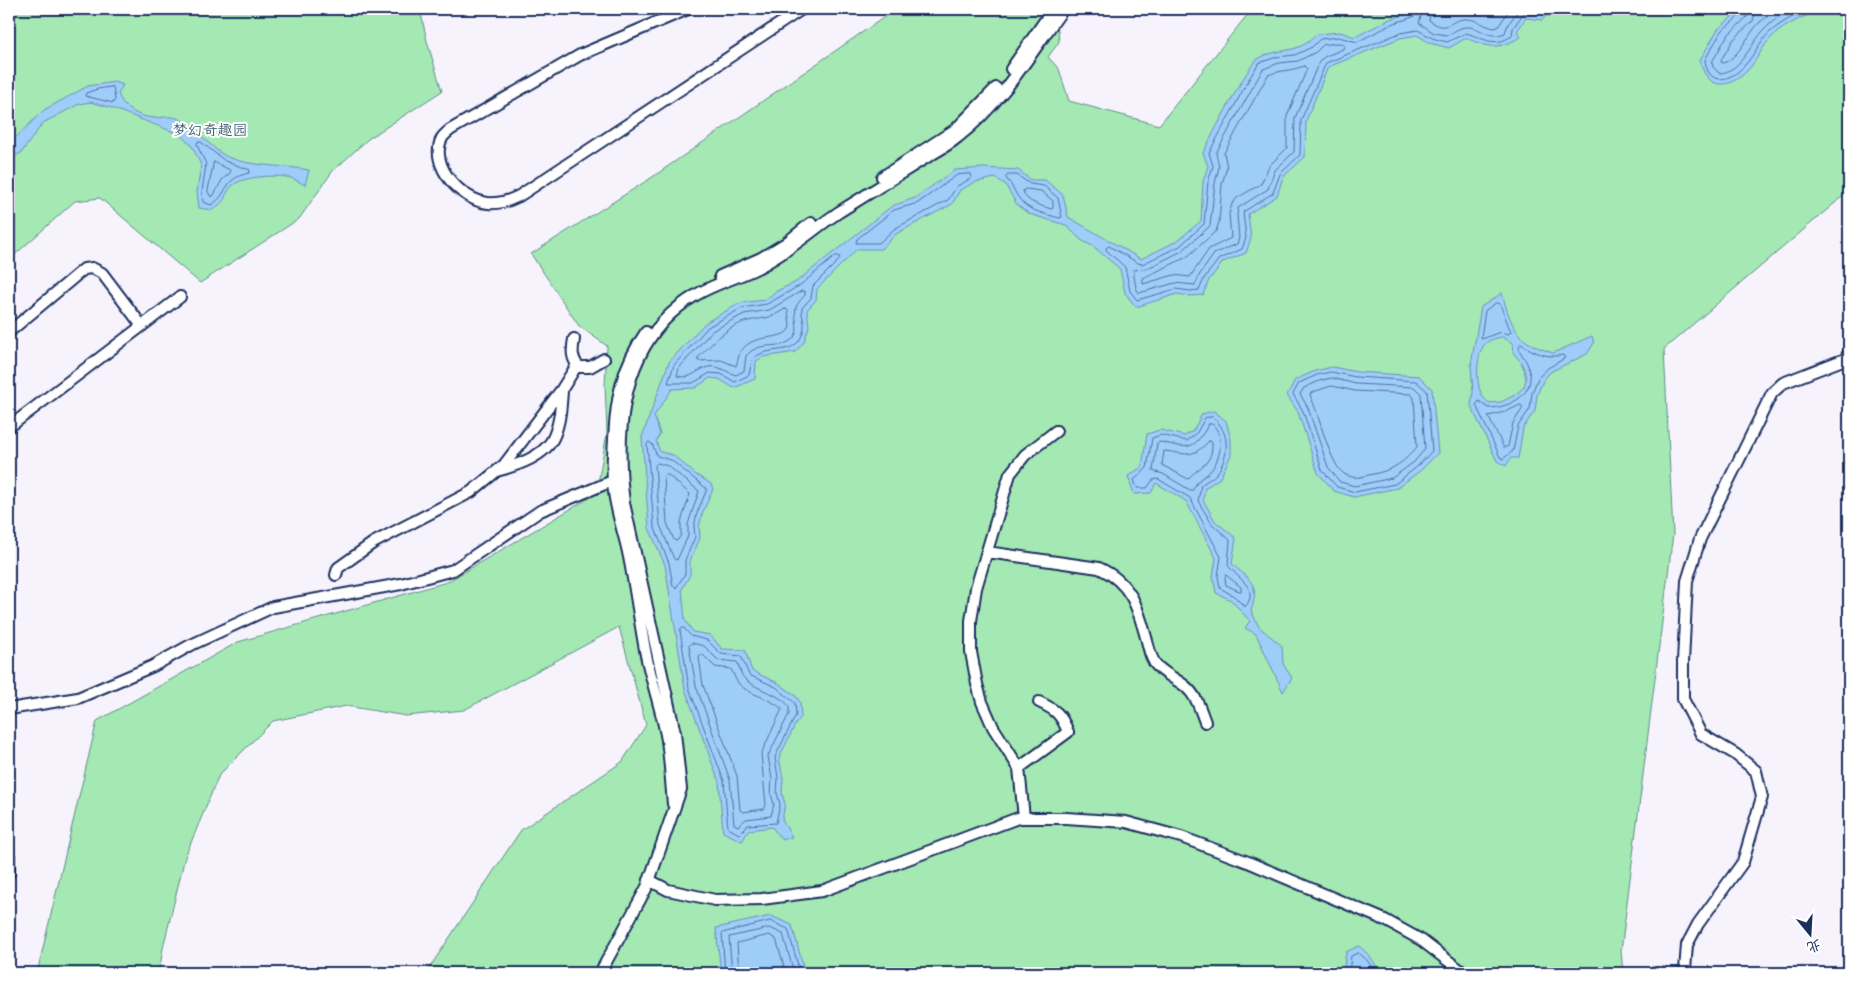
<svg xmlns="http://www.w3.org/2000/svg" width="1858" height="982" font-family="Kalam,'LXGW WenKai TC',sans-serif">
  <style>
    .green { fill: #a4e8b3; stroke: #608c88 }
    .water { fill: #9fcdfa; stroke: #6a8ebc; fill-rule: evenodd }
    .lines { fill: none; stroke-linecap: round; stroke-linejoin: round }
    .shore { stroke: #506e9c; stroke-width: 1 }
    .minor-casing { stroke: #1b2f5e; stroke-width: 14 }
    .minor { stroke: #fff; stroke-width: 10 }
    .labels { text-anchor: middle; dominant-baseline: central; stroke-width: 4; stroke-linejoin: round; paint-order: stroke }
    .park-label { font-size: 15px; fill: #3d5d73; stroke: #fff }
  </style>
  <rect width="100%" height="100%" fill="#f6f3fd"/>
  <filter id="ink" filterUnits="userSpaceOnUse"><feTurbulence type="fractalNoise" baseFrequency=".02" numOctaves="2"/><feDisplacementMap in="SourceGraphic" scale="10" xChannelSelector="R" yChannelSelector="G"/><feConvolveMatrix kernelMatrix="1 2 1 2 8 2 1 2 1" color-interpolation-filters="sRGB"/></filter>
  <g filter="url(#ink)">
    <path class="green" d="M9 9H420L427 41 442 91 368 139 332 172 299 219 200 283 100 198 75 201 9 260Z
      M896 9H1044L1058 30 1059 42 1048 57 1059 69 1069 101 1159 125 1252 9H1849V191L1664 349 1673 534 1621 951 1623 973H426L521 830 622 762 646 725 619 627 464 710 406 716 346 706 273 721 219 775 185 857 163 948 159 973H37L97 721 238 642 447 582 596 494 607 433 605 385 607 346 579 326 531 254 651 178Z"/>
    <path class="water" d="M1412 9H1554L1542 20 1526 18 1517 31 1521 37C1497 50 1490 48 1466 38L1449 48 1430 43 1417 35 1400 38 1328 67 1306 121 1305 157 1283 177 1277 196 1248 214 1251 238 1246 253 1223 262 1209 280 1203 295 1190 296 1177 294 1136 307 1125 293 1120 269 1094 247 1081 240 1066 225 1029 214 1017 205 1005 184 995 178 976 182 960 190 952 204 896 234 881 249H857L817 289 816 300 807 310 809 326 804 342 795 352 763 357 756 361 755 379 734 388 719 379 710 378 695 388 672 389 654 416 660 434 656 441 660 452 673 455 695 474 711 484 713 489 702 514 699 527 700 538 690 561V575L682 589 685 620 693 632 710 635 722 649 745 650 752 671 778 683 795 695 800 702 801 717 795 725 779 758 783 778 782 793 785 804 782 820 792 837 782 840 772 827 749 830 742 841 723 832 719 782 685 689 665 565 649 528 642 437 669 362 705 323 740 303 765 300 775 292 796 282 892 206 915 198 955 170 984 168 1018 170 1031 180H1045L1063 195 1068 217 1141 259 1177 241 1201 221 1203 181 1208 166 1203 153C1211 138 1248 64 1258 59 1280 46 1297 56 1317 34L1340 32 1355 37 1390 19 1411 13Z
      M1741 9H1823C1805 16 1787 23 1772 37 1762 46 1757 61 1747 71 1728 90 1706 90 1700 60L1718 29Z
      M115 82 123 85 118 94C124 109 138 117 154 118 160 118 167 116 173 117 193 121 211 151 230 158 255 167 283 165 309 170L305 185C301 183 296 180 291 178 278 174 240 176 231 187 222 199 227 201 212 210L199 208 197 192 201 165 192 146 179 134 109 107 90 102 79 104 43 123 21 153 9 159V144L44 110 88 86Z
      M1502 293C1507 311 1513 335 1531 344 1537 348 1546 350 1553 353L1592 336 1594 343 1587 354 1550 372 1543 381 1537 395 1535 411 1523 428 1518 458H1511L1506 466 1497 461 1471 406 1473 392 1471 365 1481 307ZM1502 337 1513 343 1514 354 1521 362 1524 369 1526 379 1524 387 1515 395 1501 402 1489 403C1486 400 1482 397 1481 393 1476 383 1476 355 1484 345 1488 340 1496 338 1502 337Z
      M1332 367 1357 372 1419 376 1432 389 1438 453 1421 470 1397 488 1354 497 1334 491 1318 473 1298 412 1287 395 1295 380 1315 371Z
      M1214 411 1226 421 1231 439V455L1220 478 1205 488 1203 500 1215 521 1236 538 1232 564C1251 581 1260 584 1251 611L1259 627 1282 646 1283 664 1292 678 1283 692 1256 634 1245 628 1250 621 1231 600 1216 593 1213 576 1216 558 1186 501 1156 483 1151 493 1134 494 1128 476 1142 467 1147 434 1160 430 1185 436 1193 431 1202 414Z
      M771 916 792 925 805 973H721L716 928Z
      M1359 946C1368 954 1376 961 1378 973H1343L1346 952Z"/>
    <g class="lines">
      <path class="shore" d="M1417 9 1416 14 1413 17 1392 24 1357 42 1339 37 1320 39 1312 47 1295 55 1277 57 1259 63 1249 79 1209 153 1213 166 1208 182 1204 224 1180 246 1142 264 1138 263 1109 246 1106 248V250L1125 267 1130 291 1137 300 1176 289 1190 291 1199 290 1205 277 1219 259 1242 249 1246 238 1243 212 1273 193 1280 174 1300 155 1301 120 1326 63 1400 33 1418 30 1432 38 1447 42 1466 33C1484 38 1493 48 1512 36L1513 28 1523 14H1540L1547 9
        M1423 9 1419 23 1434 33 1447 35C1453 33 1459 27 1466 27 1481 26 1486 40 1505 33L1508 24 1520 9
        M1431 9 1429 20C1449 35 1449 18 1467 19 1477 19 1485 27 1495 28L1498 27 1510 9
        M1742 9C1741 18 1728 24 1722 31 1719 36 1706 56 1705 61 1705 62 1707 68 1707 69 1714 87 1735 77 1744 66 1754 56 1759 42 1770 32 1782 22 1795 15 1810 9
        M1749 9 1747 17 1727 36 1712 62 1713 67 1719 73C1740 73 1751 43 1764 30 1771 22 1783 13 1793 9
        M1756 9 1753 21 1733 40 1721 60 1722 63C1736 62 1749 33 1759 23 1765 18 1772 13 1779 9
        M1339 43 1344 45 1343 49 1324 57 1319 62 1295 118 1294 152 1275 170 1268 189 1238 208 1237 215 1239 238 1237 244 1214 254 1200 274 1195 285 1175 283 1139 293 1136 288 1133 270 1146 269 1182 251 1210 226 1215 183 1219 167 1216 153 1263 69 1279 63 1298 61 1316 52 1323 45Z
        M1304 66 1307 69 1287 116V148L1269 166 1261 184 1237 198 1232 204 1229 214 1231 238 1209 249 1190 277 1174 275 1143 284V278L1187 257 1216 231 1219 222 1222 184 1227 167 1224 153 1268 75C1280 70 1292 71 1304 66Z
        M113 87 115 100 113 103 85 96 86 93 98 89Z
        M198 142H201L225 161 250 170 249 173C221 179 230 194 211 205L203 202 202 192 206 164 197 145Z
        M214 162 230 170 231 172 222 180 214 195 211 197 208 192Z
        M971 174 972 178 957 186 948 200 894 229 879 243H856L857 239 894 210 918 203 957 175Z
        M1008 175H1017L1030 184 1044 186 1058 198 1062 217 1059 218C1047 214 1031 212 1022 202 1015 195 1013 185 1006 178Z
        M1026 189 1041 191 1053 201V208L1051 209C1040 205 1026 203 1023 191Z
        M836 256H839L840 259 813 286 811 298 802 308C801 315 805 321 804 328 798 361 768 342 752 360L749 375 735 382 721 374 710 373 693 383H668L674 365 708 327 742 308 767 304 799 286Z
        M802 291 805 292V295C802 299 797 303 796 308 793 319 803 332 790 341 776 350 760 340 746 356L744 371 736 375C726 372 719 365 708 367 695 370 693 380 677 376L679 368 712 331 744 314 769 310Z
        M1496 303 1500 304 1511 332 1508 334 1500 332 1482 339 1481 337 1485 311Z
        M785 309 788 310C788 315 790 321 790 326 787 343 754 331 741 351 738 356 738 361 736 366L721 360 698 361V358C711 344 729 325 748 321 767 317 767 320 785 309Z
        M1521 344C1533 352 1548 359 1563 355L1565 358 1548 368 1538 378 1532 393 1530 409 1518 426 1513 451 1503 459 1500 457 1476 405 1479 401 1488 408C1511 408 1538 393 1528 366 1526 358 1519 354 1519 346Z
        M1331 372 1356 377 1416 381 1427 391 1432 451 1418 466 1395 484 1355 492 1337 487 1322 470 1303 411 1293 394 1299 383 1317 375Z
        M1332 378 1356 384 1414 387 1421 394 1425 449 1414 462 1392 478 1355 486 1340 482 1328 467 1308 408 1300 394 1304 388 1319 381Z
        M1332 386 1355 391 1411 394 1414 398 1417 447C1401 465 1393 470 1369 475 1361 477 1354 479 1346 475 1330 468 1319 413 1310 395L1311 393Z
        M1521 405 1523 408 1513 423 1508 446 1504 448 1488 416 1505 412Z
        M1213 417C1230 432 1230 455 1217 473 1213 478 1206 481 1201 485L1198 501 1212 524 1230 540 1228 565C1236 578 1261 588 1245 607L1234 596 1220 588 1218 576 1221 557 1190 498 1158 479 1153 480 1147 488H1137L1134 480 1147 468 1152 438 1161 435 1187 441 1196 434 1205 418Z
        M1209 424H1212C1225 435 1221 457 1212 469 1205 478 1198 477 1193 490H1190L1163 474 1153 471 1157 443 1161 442C1190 449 1193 451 1209 424Z
        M1209 441 1212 442C1213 465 1200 465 1188 479L1162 465 1164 451C1186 453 1191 460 1209 441Z
        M649 442 652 444 657 456 671 460 707 489 697 513 694 527 695 537 685 560V574L676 588 673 586 669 563 654 526 647 445Z
        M658 463 668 466 699 491 688 524V536L677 560 674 559 660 525 655 466Z
        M665 475H668L690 494 681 522V535L677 541 674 540 667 523 664 477Z
        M1226 575 1241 587V591H1239L1226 585 1225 578Z
        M682 628H684L691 636 707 640 721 654 741 656 749 675 776 687 795 703 796 715 775 757 778 778 777 793 780 804 776 823 748 825 739 834 728 828 724 781 689 688 680 630Z
        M692 643 704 646 718 660 737 662C740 667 740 675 745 679 758 691 777 692 789 706V714L768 756 772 779 771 794 774 804 771 816 746 819 738 826 734 824 730 780 696 686 689 646Z
        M700 655H703L715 667 731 669C734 674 735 680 739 684 749 695 769 697 782 709L761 754 766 805 764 809 743 812 740 810 737 776 703 685 699 657Z
        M725 973 722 933 770 921 788 929 800 973
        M732 973 729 937 770 928 783 934 794 973
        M739 973 737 943 769 935 776 939 786 973
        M1349 973 1351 956 1358 953C1365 957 1372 964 1373 973"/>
      <g class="minor-casing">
        <path id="minor" d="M688 9 580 55 450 130C448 132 444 135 442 138 428 165 462 201 488 203 500 204 509 201 519 196L802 9
          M1011 69 1053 9
          M882 177 956 129 996 88
          M720 276 761 258 786 243 811 223
          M9 332 84 269 92 268 102 273 142 326
          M646 332C622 367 616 397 614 439 613 456 611 474 614 492 617 516 626 538 630 562 636 593 640 624 646 655 652 684 662 711 667 740 670 761 671 783 673 804
          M574 339C572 350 571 358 579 367H590L604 359
          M9 427 180 297
          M500 470C518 465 546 456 554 436 560 422 561 406 562 391
          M987 552 1099 568C1132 583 1138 608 1147 641 1149 649 1151 660 1157 666 1165 674 1176 679 1185 686 1197 696 1200 709 1205 722
          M336 575 338 568 373 543 471 492 504 465 562 389 577 365
          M9 709 78 698 153 666 191 645 273 607 401 584 453 570 540 511 617 479
          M1019 768 1068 732C1061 714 1056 710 1039 702
          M1024 818 1019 768 993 727 982 702 977 684 971 652V621L976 588 1010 474 1025 455 1056 431
          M9 856V873
          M649 880 668 890 715 900 762 899 822 891 1018 818H1066L1126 822 1181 837 1248 862 1385 920 1421 940 1464 973
          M600 973 647 887 681 789 675 733 624 503C614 424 622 339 696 295 719 281 746 276 768 262 794 247 815 228 839 212 866 195 893 178 919 162 932 154 946 147 958 137 1001 104 1031 53 1063 9
          M1687 973 1685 970 1687 945 1698 924 1743 862 1762 797 1756 771 1735 754 1701 734 1683 699V662L1687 581 1700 539 1772 393 1783 383 1845 359 1849 353"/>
      </g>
      <use href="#minor" class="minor"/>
    </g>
  </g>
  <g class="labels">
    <g class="park-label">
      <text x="210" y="131">梦幻奇趣园</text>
    </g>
  </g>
  <rect width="1858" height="982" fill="none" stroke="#fff" stroke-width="30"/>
  <rect x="15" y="15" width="1828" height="952" fill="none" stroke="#1b2f5e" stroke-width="2" filter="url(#ink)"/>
  <g transform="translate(1810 934) rotate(162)" stroke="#ffffff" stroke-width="4" paint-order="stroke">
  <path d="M0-4L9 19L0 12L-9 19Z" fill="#1b2f5e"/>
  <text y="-8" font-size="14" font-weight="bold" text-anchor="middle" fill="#1b2f5e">北</text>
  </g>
</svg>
